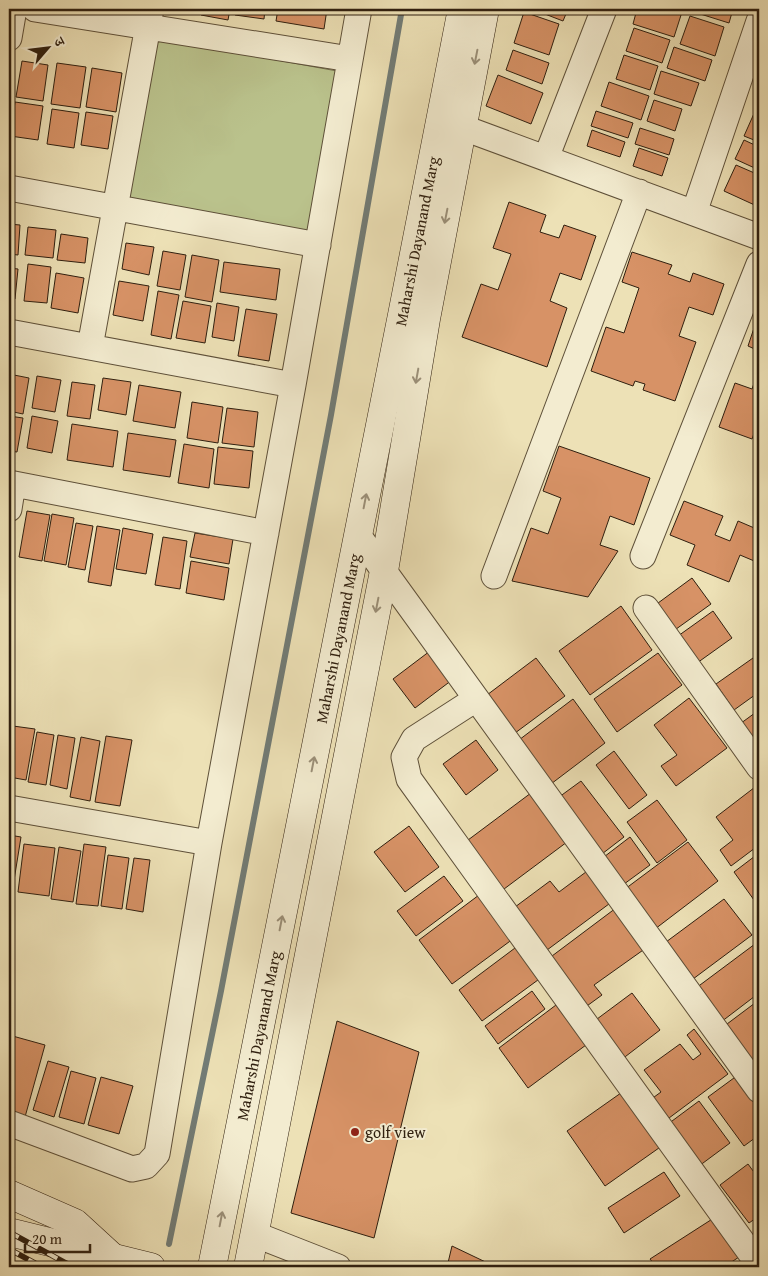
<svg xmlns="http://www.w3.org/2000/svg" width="768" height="1276" font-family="'Gentium Book Plus','Noto Serif Devanagari',serif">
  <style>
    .green { fill: #bac28c; stroke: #74704e }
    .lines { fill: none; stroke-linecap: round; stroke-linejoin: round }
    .stream { stroke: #727c76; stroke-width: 6 }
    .building { fill: #d79266; stroke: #2f1f0f }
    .street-casing { stroke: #5e5039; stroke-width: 27 }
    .secondary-casing { stroke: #2f1f0f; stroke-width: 29 }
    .street { stroke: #f3ecd0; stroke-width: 25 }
    .secondary { stroke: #f3ecd0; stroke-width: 28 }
    .rail-casing { stroke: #2f1f0f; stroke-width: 5.5 }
    .rail { stroke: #f3ecd0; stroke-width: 4; stroke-dasharray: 11; stroke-linecap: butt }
    .oneway { stroke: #9b9079 }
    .poi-dot { fill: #8f2418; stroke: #f3ecd0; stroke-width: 2 }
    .labels { text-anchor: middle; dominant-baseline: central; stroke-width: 4; stroke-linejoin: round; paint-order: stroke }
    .street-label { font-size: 16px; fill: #2f1f0f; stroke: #f3ecd0 }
    .poi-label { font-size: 16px; fill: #2f1f0f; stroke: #f3ecd0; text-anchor: start }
  </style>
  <rect width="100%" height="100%" fill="#ede1b6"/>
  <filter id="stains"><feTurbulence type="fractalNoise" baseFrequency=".004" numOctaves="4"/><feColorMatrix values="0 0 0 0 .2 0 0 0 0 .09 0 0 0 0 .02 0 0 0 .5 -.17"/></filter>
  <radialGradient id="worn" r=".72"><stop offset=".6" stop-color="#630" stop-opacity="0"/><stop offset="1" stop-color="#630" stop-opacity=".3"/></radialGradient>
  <path class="green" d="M156 38 337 71 308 233 128 201Z"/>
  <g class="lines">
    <path class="stream" d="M169 1244 221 991 331 415 402 9"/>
  </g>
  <path class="building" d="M202 9H230L228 20 201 15Z
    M236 9H265L264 19 235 15Z
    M278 9H327L324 29 276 21Z
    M532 9H568L563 21Z
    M637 9H673L682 12 674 37 633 24Z
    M695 9H733L729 23 694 12Z
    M524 12 559 24 549 55 514 43Z
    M690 16 724 27 715 56 680 44Z
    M634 28 670 40 662 63 626 51Z
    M674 47 712 60 705 81 667 68Z
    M513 50 549 63 542 84 506 70Z
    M624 55 658 66 650 90 616 79Z
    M22 61 48 65 43 101 16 97Z
    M57 63 86 67 80 108 51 104Z
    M92 68 122 73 116 112 86 107Z
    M661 71 699 83 691 106 654 94Z
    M498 75 543 93 531 124 486 106Z
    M609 82 649 96 641 120 601 106Z
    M654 100 682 109 675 131 647 121Z
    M15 102 43 106 38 140 10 136Z
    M52 109 79 113 74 148 47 144Z
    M756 109 759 111V142L744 136Z
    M596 111 633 123 628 138 591 126Z
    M86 112 113 116 108 149 81 145Z
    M640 128 674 139 669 155 635 144Z
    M592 130 625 142 620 157 587 146Z
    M744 140 759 147V170L735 159Z
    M639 148 668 158 662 176 633 166Z
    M736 165 759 175V207L724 191Z
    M509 202 546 215 540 232 559 238 564 225 596 236 581 280 560 273 550 301 567 308 547 367 462 337 481 284 498 290 511 254 493 248Z
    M9 224 20 225 18 255 9 254Z
    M28 227 56 230 53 258 25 255Z
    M61 234 88 238 85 263 57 260Z
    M126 243 154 247 149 275 122 269Z
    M163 251 186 255 180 290 157 286Z
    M632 252 672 265 668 274 690 282 693 273 724 284 713 315 689 307 679 336 696 342 675 401 643 390 645 384 635 381 633 386 591 371 606 327 624 333 639 288 622 282Z
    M192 255 219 260 212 302 185 297Z
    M224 262 280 269 276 300 220 292Z
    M28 264 51 267 47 303 24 301Z
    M9 268 18 269 15 299 9 298Z
    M56 273 84 278 78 313 51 308Z
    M119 281 149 286 143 321 113 315Z
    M158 291 179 295 171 339 151 335Z
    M183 301 211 306 205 343 176 338Z
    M217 303 239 307 234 341 212 337Z
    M246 309 277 314 269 361 238 356Z
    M759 313V351L748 346Z
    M759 369V429L756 428 752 439 719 427 735 383 752 389Z
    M9 374 29 378 23 414 9 411Z
    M37 376 61 380 55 412 32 408Z
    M103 378 131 382 126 415 98 410Z
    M72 382 95 385 90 419 67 416Z
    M139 385 181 392 175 428 133 421Z
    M192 402 223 407 218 443 187 438Z
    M227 408 258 412 254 447 222 443Z
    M9 416 23 418 17 452 9 451Z
    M32 416 58 421 52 453 27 448Z
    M72 424 118 431 113 467 67 460Z
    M128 433 176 440 170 477 123 470Z
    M184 444 214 449 209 488 178 483Z
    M559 446 650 478 634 525 610 516 600 545 618 551 588 597 512 581 531 528 548 534 561 498 543 491Z
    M218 447 253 451 249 488 214 484Z
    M684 501 723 516 715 535 730 541 738 521 759 530V563L740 555 729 582 687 565 695 545 670 535Z
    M27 511 50 515 42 561 19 557Z
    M52 514 74 518 66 565 44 561Z
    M76 523 93 526 85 570 68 567Z
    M97 526 120 530 111 586 88 582Z
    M123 528 153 534 146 574 116 569Z
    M195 533 233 539 229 564 190 557Z
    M163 537 187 541 180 589 155 585Z
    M191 561 229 568 224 600 186 593Z
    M692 578 711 604 672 632 654 606Z
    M621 606 652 650 590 695 559 651Z
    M713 611 732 638 697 663 678 636Z
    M430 651 452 680 415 708 393 679Z
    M658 653 682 685 617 732 594 699Z
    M536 658 565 696 511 736 483 698Z
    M753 658 759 667V692L734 710 716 684Z
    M689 698 727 748 676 786 661 766 677 755 654 725Z
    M573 699 605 743 547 787 515 743Z
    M759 710V759L733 729Z
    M13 726 35 729 26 780 9 777V752Z
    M37 732 54 735 46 785 28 782Z
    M58 735 75 738 67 789 50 785Z
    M106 736 132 740 120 806 95 802Z
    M81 737 100 741 90 801 70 797Z
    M476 740 498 770 466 795 443 764Z
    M614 751 647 795 629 809 596 765Z
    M581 781 624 837 598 857 555 800Z
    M759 784V845L731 866 720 850 733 840 716 817Z
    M535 790 571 839 496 895 460 846Z
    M657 800 687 840 657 863 627 822Z
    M409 826 439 867 405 892 374 852Z
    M9 835 21 837 11 899H9Z
    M630 837 650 865 620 887 600 860Z
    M688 842 718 881 655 929 625 889Z
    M24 844 55 848 49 896 18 892Z
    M84 844 106 847 98 906 76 904Z
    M59 847 81 851 73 902 51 899Z
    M759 853V907L734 872Z
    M108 855 129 858 122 909 101 906Z
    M134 858 150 860 143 912 126 909Z
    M594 866 617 898 543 953 511 910 550 881 559 892Z
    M444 876 463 901 416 936 397 911Z
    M483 892 517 936 452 984 419 940Z
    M724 899 752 935 693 979 666 942Z
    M616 908 646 948 594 985 602 995 580 1011 544 962Z
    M759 941V993L721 1022 696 988Z
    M519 945 542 977 482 1021 459 990Z
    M532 991 545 1009 498 1044 485 1026Z
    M632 993 660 1030 617 1063 589 1025Z
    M759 1000V1066L755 1069 723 1027Z
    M556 1005 586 1045 528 1088 499 1048Z
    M337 1021 419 1052 374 1238 291 1213Z
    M694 1029 728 1074 665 1121 650 1100 661 1092 644 1070 680 1044 693 1060 701 1054 687 1035Z
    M9 1035 45 1045 25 1117 9 1112Z
    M48 1061 69 1067 54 1117 33 1110Z
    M71 1071 96 1078 84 1124 59 1117Z
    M738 1075 759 1103V1135L744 1146 708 1097Z
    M101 1077 133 1086 119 1134 88 1125Z
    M628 1088 666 1143 605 1186 567 1131Z
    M699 1101 730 1143 699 1166 668 1124Z
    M748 1164 759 1179V1216L749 1223 720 1185Z
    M664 1172 680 1196 624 1233 608 1208Z
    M717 1216 742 1255 724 1267H656L650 1259Z
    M452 1246 496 1267H447Z"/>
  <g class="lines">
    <g class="street-casing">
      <path id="street" d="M35 9 350 59
        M9 38 14 9
        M445 121 759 237
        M546 158 604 9
        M9 188 318 245
        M694 213 759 21
        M9 332 293 385
        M90 347 151 9
        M9 483 266 533
        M9 509 13 484
        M358 535 759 1090
        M643 556 759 264
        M494 576 639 192
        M646 608 759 767
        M476 699 414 739 404 757 409 779 759 1265
        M9 808 209 843
        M9 1123 132 1169 146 1166 157 1154 209 843 293 385 359 9
        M254 1234 338 1267"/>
    </g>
    <g class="secondary-casing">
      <g id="secondary">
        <path d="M9 1194 75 1223 111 1256"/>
        <path d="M9 1232 151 1267"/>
        <path id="s1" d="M212 1267 402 315 462 9"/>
        <path d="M248 1267 384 571 426 319 485 9"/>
      </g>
    </g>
    <use href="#street" class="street"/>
    <use href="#secondary" class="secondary"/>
    <g class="rail-casing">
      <path id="rail" d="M9 1232 73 1267
        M9 1249 42 1267"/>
    </g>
    <use href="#rail" class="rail"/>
  </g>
  <defs><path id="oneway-shaft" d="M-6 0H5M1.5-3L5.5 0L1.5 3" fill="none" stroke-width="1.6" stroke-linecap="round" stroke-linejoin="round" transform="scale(1.25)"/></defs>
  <g class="oneway">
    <use href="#oneway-shaft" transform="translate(476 57) rotate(101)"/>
    <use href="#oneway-shaft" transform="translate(446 216) rotate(101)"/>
    <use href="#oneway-shaft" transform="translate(417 376) rotate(100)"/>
    <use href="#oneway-shaft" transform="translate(365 501) rotate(-79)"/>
    <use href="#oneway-shaft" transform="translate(377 605) rotate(101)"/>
    <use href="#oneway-shaft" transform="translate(313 764) rotate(-79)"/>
    <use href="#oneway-shaft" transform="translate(281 923) rotate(-79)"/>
    <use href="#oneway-shaft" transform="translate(221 1219) rotate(-79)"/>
  </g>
  <circle class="poi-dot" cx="355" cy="1132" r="5"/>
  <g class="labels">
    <g class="street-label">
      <text stroke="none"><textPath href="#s1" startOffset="1046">Maharshi Dayanand Marg</textPath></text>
      <text stroke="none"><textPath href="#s1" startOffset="641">Maharshi Dayanand Marg</textPath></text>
      <text stroke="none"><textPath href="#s1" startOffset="236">Maharshi Dayanand Marg</textPath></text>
    </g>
    <g class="poi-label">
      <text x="365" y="1132">golf view</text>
    </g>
  </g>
  <rect width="768" height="1276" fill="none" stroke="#ede1b6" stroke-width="30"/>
  <rect x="10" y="10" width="748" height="1256" fill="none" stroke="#2f1f0f" stroke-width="2.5"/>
  <rect x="15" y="15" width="738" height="1246" fill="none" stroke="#2f1f0f"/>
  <g transform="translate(48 48) rotate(62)" stroke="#f3ecd0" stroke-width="4" paint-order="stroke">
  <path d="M0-4L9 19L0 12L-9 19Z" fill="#2f1f0f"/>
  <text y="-8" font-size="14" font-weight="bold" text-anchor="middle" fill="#2f1f0f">उ</text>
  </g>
  <path d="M25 1244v8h65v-8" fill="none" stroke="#2f1f0f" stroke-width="2.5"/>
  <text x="32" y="1244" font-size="15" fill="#2f1f0f" stroke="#f3ecd0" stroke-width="4" paint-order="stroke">20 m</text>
  <rect width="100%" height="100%" filter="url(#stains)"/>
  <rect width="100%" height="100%" fill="url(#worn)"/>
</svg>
